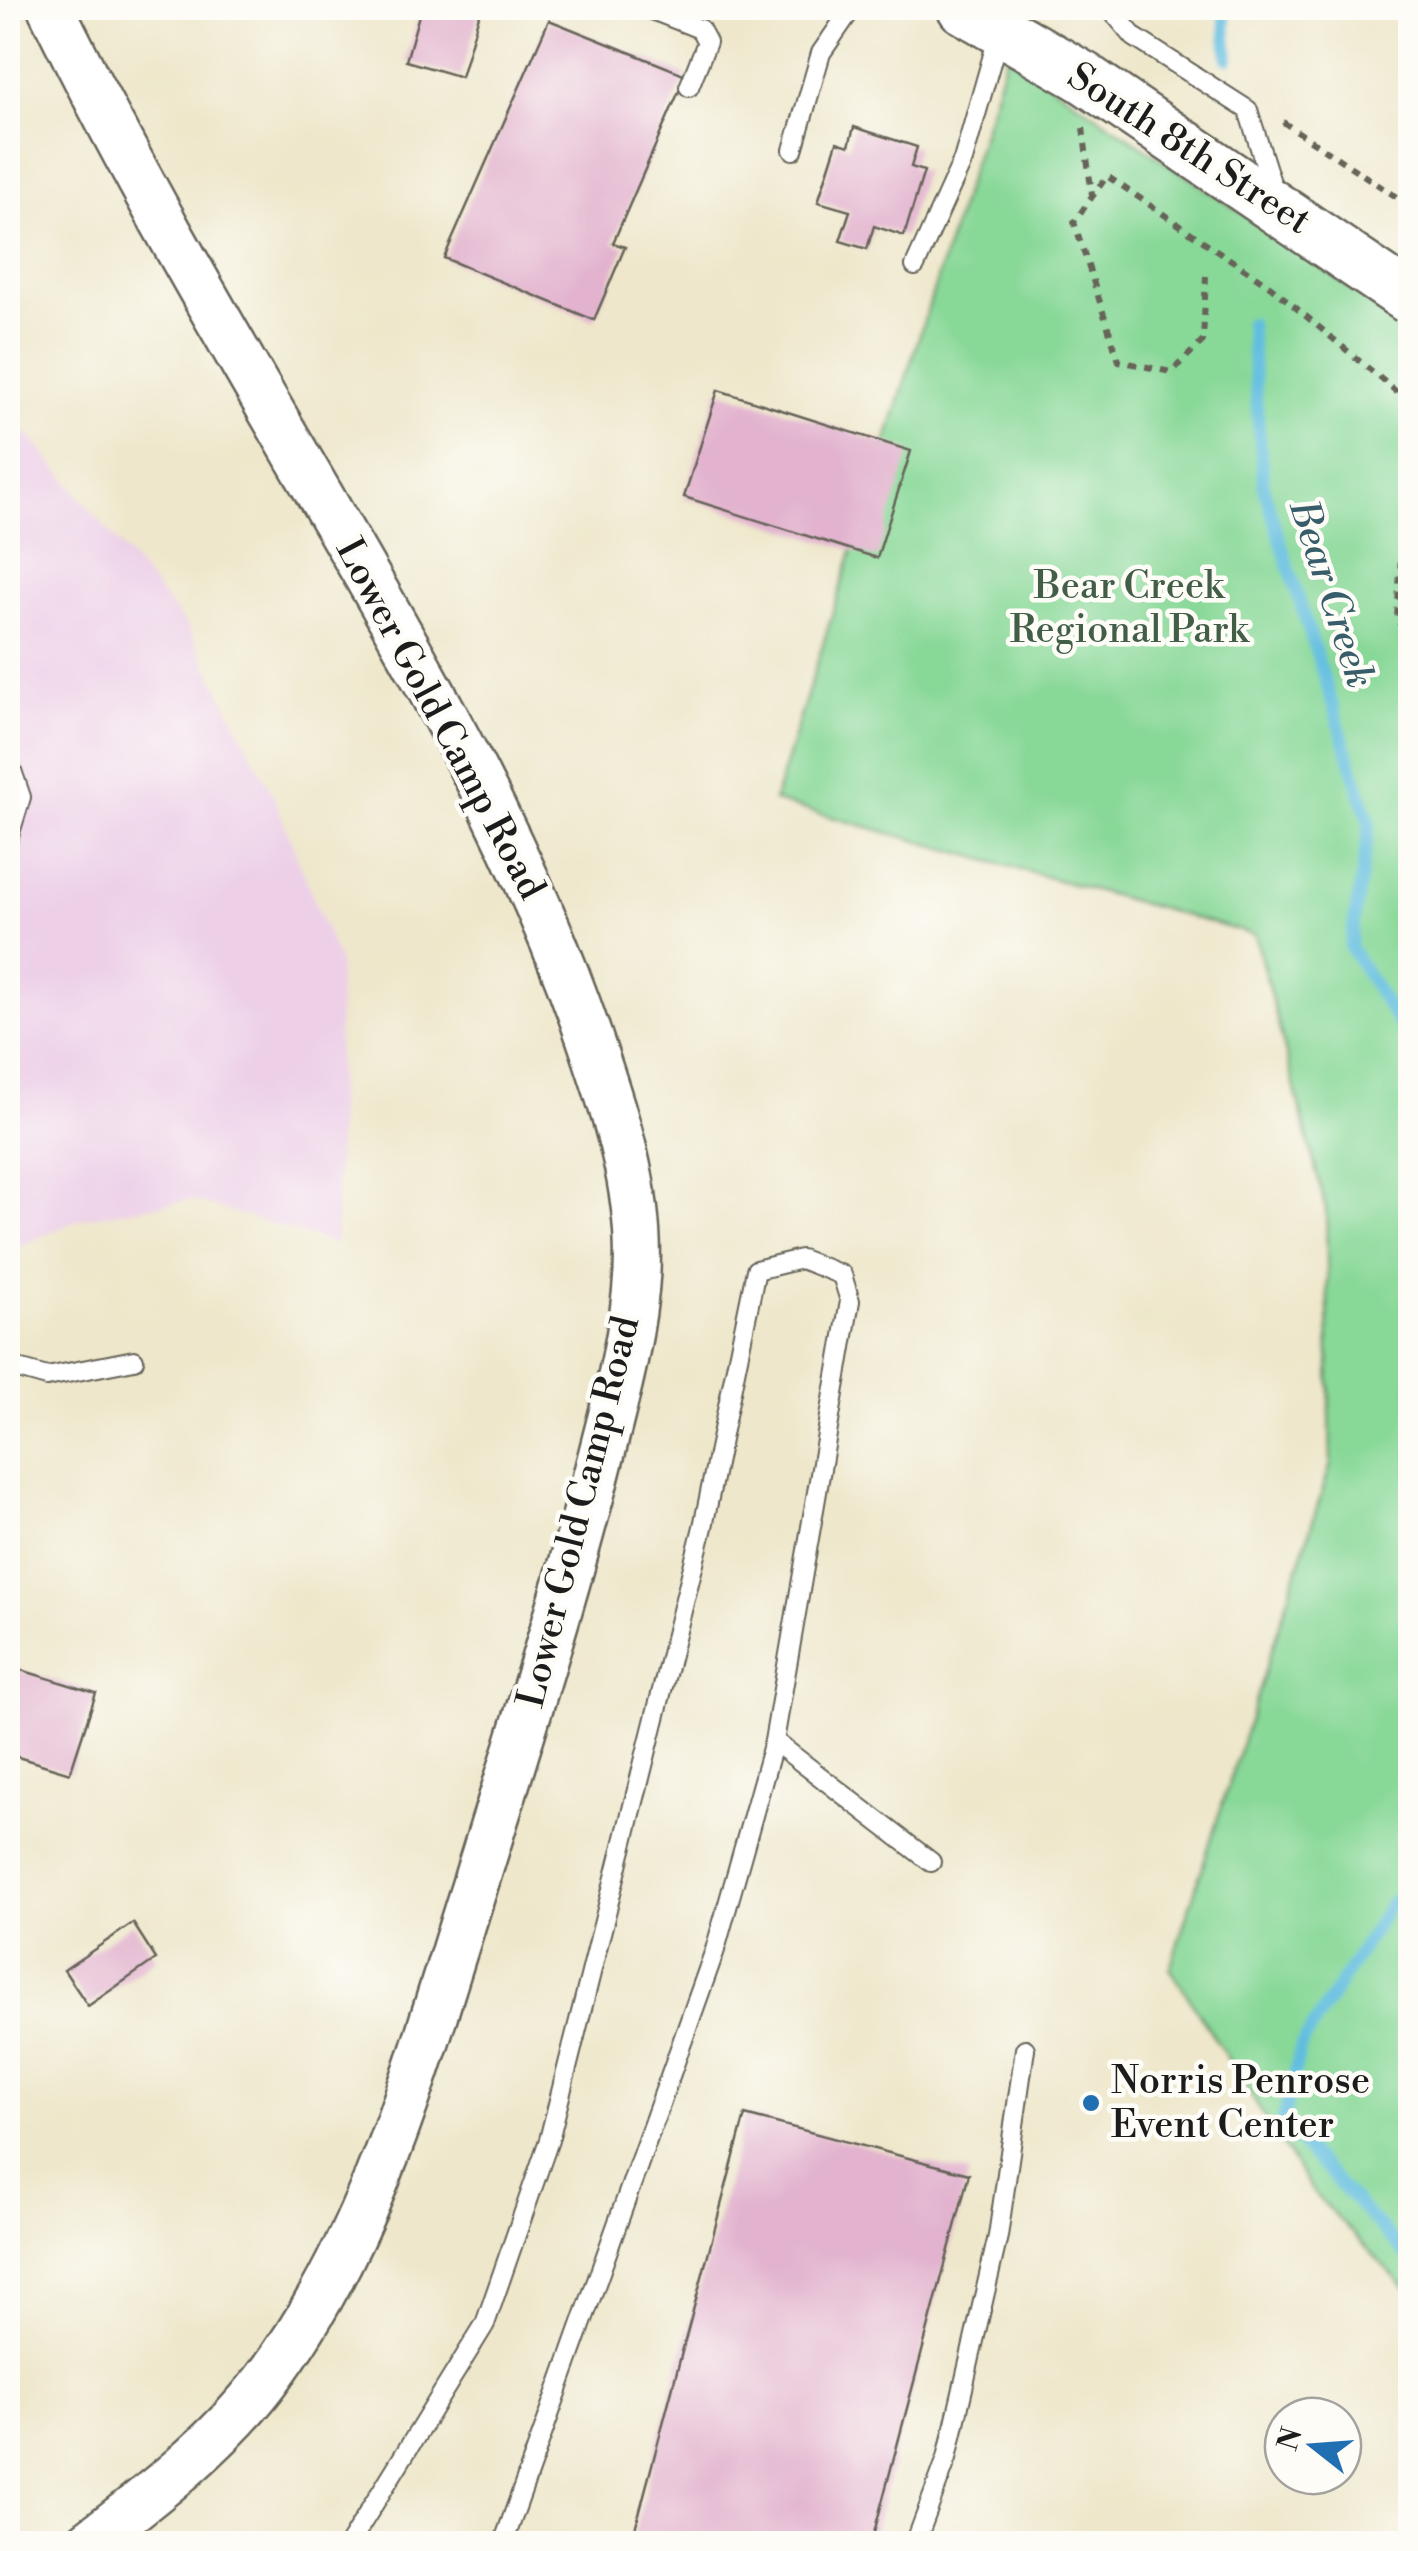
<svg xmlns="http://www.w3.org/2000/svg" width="1418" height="2551" font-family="'Libre Bodoni',serif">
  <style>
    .built { fill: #edd0e8 }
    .green { fill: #88d898; stroke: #527a5a; stroke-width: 2.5 }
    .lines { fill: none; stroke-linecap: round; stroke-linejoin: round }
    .stream { stroke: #62bee0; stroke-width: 12 }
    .building { fill: #e2b2ce }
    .service-casing { stroke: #666359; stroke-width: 22 }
    .tertiary-casing { stroke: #666359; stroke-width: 50 }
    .secondary-casing { stroke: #666359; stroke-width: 55 }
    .path { stroke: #666359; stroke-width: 6; stroke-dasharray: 8 8; stroke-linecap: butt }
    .service { stroke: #fff; stroke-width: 18 }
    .tertiary { stroke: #fff; stroke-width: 45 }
    .secondary { stroke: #fff; stroke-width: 50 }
    .service-bridge-casing { stroke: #666359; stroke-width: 22; stroke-linecap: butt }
    .secondary-bridge-casing { stroke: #666359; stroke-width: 55; stroke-linecap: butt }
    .service-bridge { stroke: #fff; stroke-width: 18 }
    .secondary-bridge { stroke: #fff; stroke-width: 50 }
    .poi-dot { fill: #1f6fb2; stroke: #fdfcf7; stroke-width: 4 }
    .labels { text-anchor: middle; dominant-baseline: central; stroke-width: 9; stroke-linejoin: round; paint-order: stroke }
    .street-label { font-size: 38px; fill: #1c1c1c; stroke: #fdfcf7 }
    .park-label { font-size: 38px; fill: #425e47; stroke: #fdfcf7 }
    .poi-label { font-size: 38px; fill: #1c1c1c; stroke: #fdfcf7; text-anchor: start }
    .water-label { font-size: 40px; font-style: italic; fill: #385d6a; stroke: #fdfcf7 }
  </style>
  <rect width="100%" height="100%" fill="#fdfcf7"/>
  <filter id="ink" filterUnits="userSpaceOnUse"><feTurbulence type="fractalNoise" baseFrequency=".01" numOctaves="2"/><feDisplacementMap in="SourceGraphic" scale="20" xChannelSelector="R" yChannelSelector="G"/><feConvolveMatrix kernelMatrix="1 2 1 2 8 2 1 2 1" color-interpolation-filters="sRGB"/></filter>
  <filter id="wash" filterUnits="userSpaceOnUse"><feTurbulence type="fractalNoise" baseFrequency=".0048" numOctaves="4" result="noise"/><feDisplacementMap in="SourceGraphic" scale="40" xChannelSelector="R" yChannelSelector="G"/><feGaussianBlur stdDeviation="2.25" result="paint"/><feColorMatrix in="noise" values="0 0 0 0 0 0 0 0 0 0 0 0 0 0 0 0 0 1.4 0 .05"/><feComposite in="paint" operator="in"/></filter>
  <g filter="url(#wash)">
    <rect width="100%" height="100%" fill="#eee7cb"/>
    <path class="built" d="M8 427 29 435 187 626 273 795 339 963 336 1244 191 1200 83 1218 8 1251Z"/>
    <path class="green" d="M1007 55 1326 270 1410 336V2293L1312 2191 1170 1968 1331 1464 1326 1209 1255 935 774 801Z"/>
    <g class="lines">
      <path class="stream" d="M1224 8 1228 59
        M1250 323 1264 489 1370 823 1350 947 1410 1042
        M1410 1900 1391 1902 1301 2046 1282 2124 1410 2259"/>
    </g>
    <g id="blocks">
      <path class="building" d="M421 8H481L461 77 406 61Z
        M549 20 686 75 613 243 625 247 594 320 444 258Z
        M854 127 917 147 911 167 924 171 904 236 874 226 867 249 840 241 850 211 818 202 837 142 849 146Z
        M718 390 911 451 877 558 684 497Z
        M8 1666 96 1693 70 1773 8 1754Z
        M133 1923 156 1959 88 2006 64 1970Z
        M745 2115 969 2174 871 2544H631Z"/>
    </g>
  </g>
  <g filter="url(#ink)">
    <use href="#blocks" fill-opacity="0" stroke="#666359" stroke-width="2.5"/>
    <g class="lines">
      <g class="service-casing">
        <path id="service" d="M647 8 700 29 707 42 689 87
          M793 150 821 53 852 8
          M915 266 963 160 999 34
          M8 759 21 797 8 839
          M8 1366 47 1377 134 1360
          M774 1741 931 1862
          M349 2544 485 2324 549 2140 703 1527 756 1270 801 1259 842 1275 850 1301 774 1741 715 1950 503 2544
          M915 2544 947 2458 998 2236 1025 2049"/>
      </g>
      <g class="tertiary-casing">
        <path id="tertiary" d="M51 8C136 182 235 349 332 516 430 684 526 853 589 1037 615 1113 641 1190 637 1272 633 1342 612 1412 595 1480 559 1617 516 1752 474 1888 420 2057 374 2239 265 2382 216 2446 151 2495 87 2544"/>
      </g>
      <g class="secondary-casing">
        <path id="secondary" d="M963 8 1083 77"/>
      </g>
      <path class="path" d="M1283 122 1410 206
        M1083 128 1092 195
        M1206 276 1203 341 1171 372 1119 361 1074 222 1107 176 1271 287 1410 403
        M1410 416 1397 618 1410 646"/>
      <use href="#service" class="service"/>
      <use href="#tertiary" class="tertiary"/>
      <use href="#secondary" class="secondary"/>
      <g class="service-bridge-casing">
        <path id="service-bridge" d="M1112 11 1134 37 1248 110 1274 192"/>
      </g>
      <g class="secondary-bridge-casing">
        <path id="secondary-bridge" d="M1083 77 1410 299"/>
      </g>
      <use href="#service-bridge" class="service-bridge"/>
      <use href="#secondary-bridge" class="secondary-bridge"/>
    </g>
  </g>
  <circle class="poi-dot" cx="1091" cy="2103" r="10"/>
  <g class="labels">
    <g class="street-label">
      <text transform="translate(1189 149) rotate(33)">South 8th Street</text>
      <text transform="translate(440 719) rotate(62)">Lower Gold Camp Road</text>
      <text transform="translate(579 1512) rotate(-76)">Lower Gold Camp Road</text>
    </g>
    <g class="park-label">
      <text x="1129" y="586">Bear Creek<tspan x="1129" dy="44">Regional Park</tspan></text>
    </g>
    <g class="poi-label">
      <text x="1111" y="2081">Norris Penrose<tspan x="1111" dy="44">Event Center</tspan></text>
    </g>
    <g class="water-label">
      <text transform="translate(1331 594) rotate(72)">Bear Creek</text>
    </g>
  </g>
  <rect width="1418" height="2551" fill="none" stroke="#fdfcf7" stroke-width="40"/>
  <g transform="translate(1313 2446) rotate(287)"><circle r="48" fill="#fdfcf7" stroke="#a3a29f" stroke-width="2.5"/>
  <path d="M0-8L18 38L0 25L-18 38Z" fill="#1f6fb2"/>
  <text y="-15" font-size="28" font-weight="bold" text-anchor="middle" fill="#1c1c1c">N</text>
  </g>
</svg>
